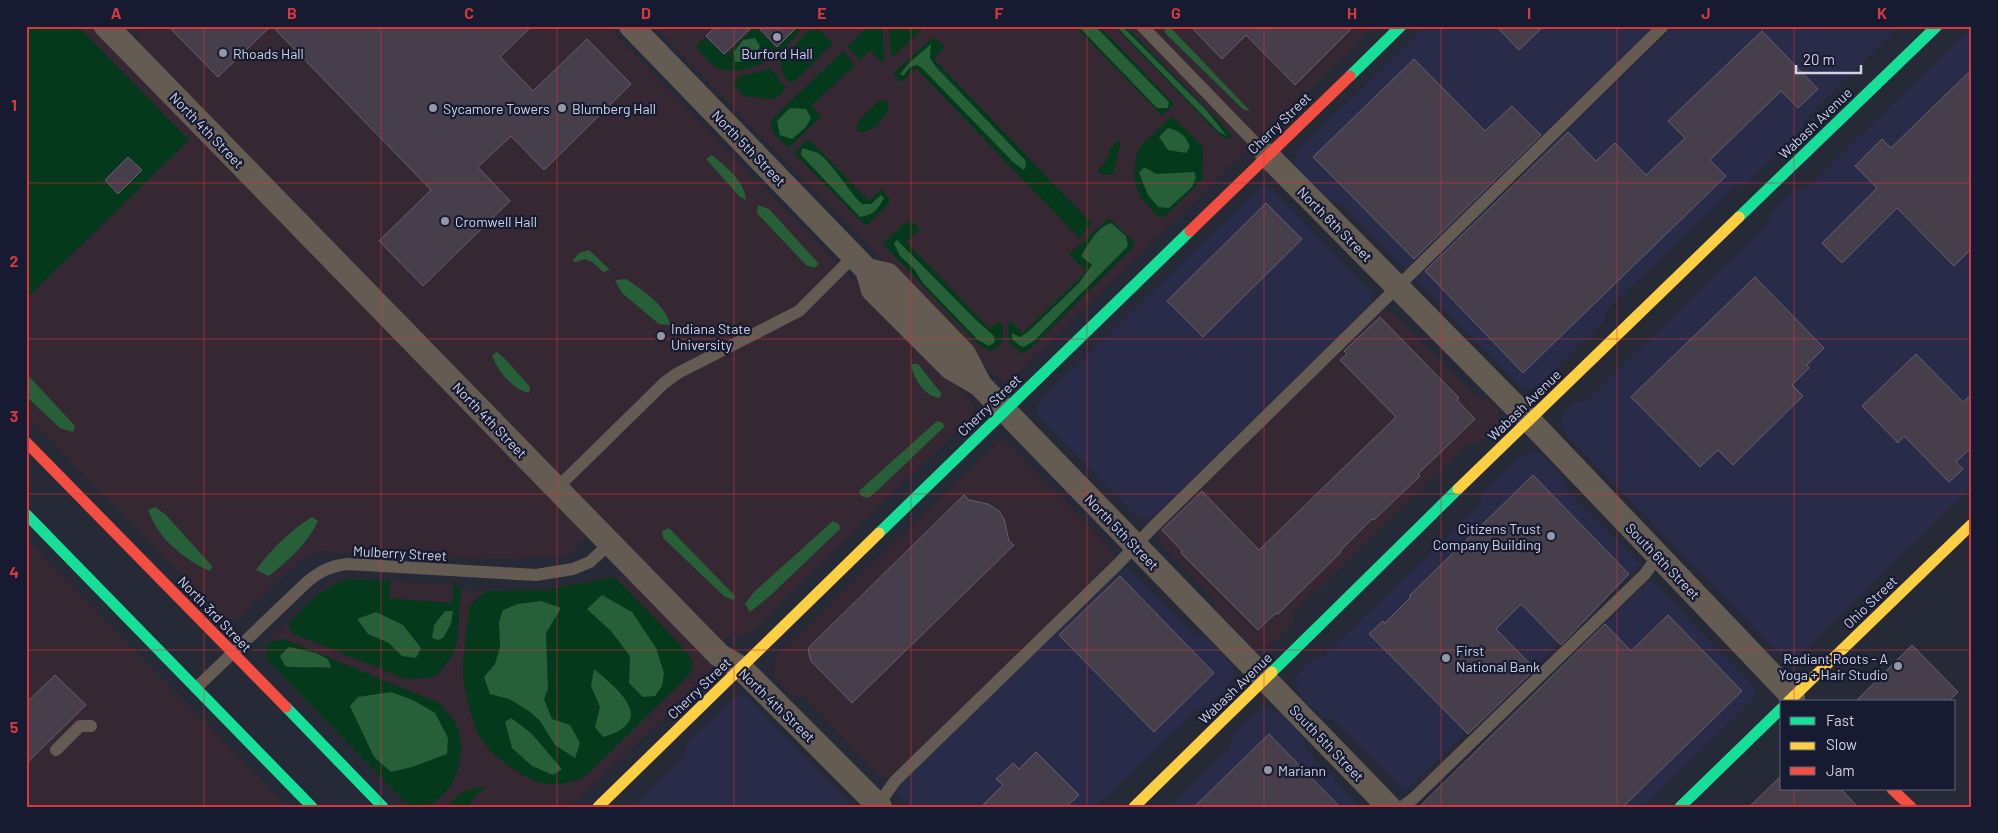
<svg xmlns="http://www.w3.org/2000/svg" width="1998" height="833" font-family="Barlow,sans-serif">
  <style>
    .built { fill: #282c48 }
    .education { fill: #362832 }
    .green { fill: #05391b }
    .forest { fill: #275f39 }
    .building { fill: #473e4c; stroke: #65616b }
    .lines { fill: none; stroke-linecap: round; stroke-linejoin: round }
    .lane { stroke: #645b53; stroke-width: 12 }
    .street { stroke: #645b53; stroke-width: 24 }
    .fast { stroke: #16e098; stroke-width: 11 }
    .slow { stroke: #ffcf43; stroke-width: 11 }
    .jam { stroke: #f24e42; stroke-width: 11 }
    .grid { fill: none; stroke: #d5393b; stroke-width: 1; stroke-opacity: 0.55 }
    .poi-dot { fill: #9498a6; stroke: #171b32; stroke-width: 2 }
    .labels { text-anchor: middle; dominant-baseline: central; stroke-width: 4.5; stroke-linejoin: round; paint-order: stroke }
    .poi-label { font-size: 14px; fill: #d0d3e3; stroke: #171b32; text-anchor: start }
    .street-label { font-size: 14px; fill: #d0d3e3; stroke: #171b32 }
    .neatline { fill: none; stroke: #d5393b; stroke-width: 2 }
    .grid-label { font-size: 16px; text-anchor: middle; font-weight: bold; fill: #d5393b }
  </style>
  <rect width="100%" height="100%" fill="#262936"/>
  <path class="built" d="M1426 26H1653L1406 269 1340 203 1327 202 1297 171 1294 162 1297 152Z
    M1674 26H1900L1804 120 1802 129 1746 184 1736 185 1605 312 1604 322 1538 386 1533 389H1523L1416 281V278Z
    M1972 27V487L1797 657 1785 659 1571 440 1562 427 1563 417 1566 410 1576 402 1586 401 1770 222 1773 210 1795 189H1806Z
    M1263 185 1268 186 1372 292V303L1151 519 1138 518 1039 417 1037 412 1038 403Z
    M1533 451 1540 453 1563 477 1564 488 1640 563 1639 566 1405 791 1331 718 1322 717 1301 697 1298 692 1296 679 1298 674 1312 659 1324 656 1481 504V495L1522 455Z
    M1127 567 1194 635 1206 637 1231 664 1234 671 1233 677 1229 686 1207 708 1196 710 1095 807H910L896 792 895 789 1123 568Z
    M1648 581 1653 582 1750 682 1756 691V694L1753 699 1643 807H1419Z
    M742 694 745 695 853 807H634L684 758 687 743 734 698Z
    M1267 708 1280 714 1305 739V749L1361 807H1170L1230 748 1233 735 1261 709Z"/>
  <path class="education" d="M26 26H97L587 535 582 543 568 556 504 559 378 556 320 551 299 561 241 617 234 620 225 619 26 416Z
    M137 26H607L975 405 974 414 748 635 742 636 734 632 719 647 537 451 438 349 427 348 403 315 140 44 138 40Z
    M654 26H1375L1009 381H1003L996 376Z
    M1385 311H1390L1477 398 1488 399 1498 409 1500 418 1498 426 1480 443H1469L1293 613V624L1272 644 1266 648 1251 646 1215 610V600L1161 544 1158 530 1381 312Z
    M1001 440 1007 443 1114 552 1113 560 890 777H881L803 697 793 696 776 678 774 674 776 659 782 651Z
    M26 539 288 807H26Z
    M628 574 714 663 708 674 570 807H408L269 663 264 655V648L268 641 323 588 335 582 348 578 457 585 462 591 545 589Z"/>
  <path class="green" d="M26 26H78L189 140 26 299Z
    M748 26H755L777 48 799 26H803C797 34 790 43 783 50 768 63 738 77 718 68 710 65 702 53 696 47L705 37 725 56 752 30Z
    M869 26H882L885 58 881 62 870 50 860 60 847 47Z
    M889 26H925L893 57 890 47Z
    M1075 26H1099L1174 104 1162 116Z
    M1114 26H1125L1226 129 1232 137 1227 139 1222 137Z
    M818 28 833 43 794 82 788 81 782 72 781 62 808 31Z
    M933 37 945 47 934 59 1092 224 1079 238 916 68 901 82 893 74Z
    M843 51 855 65 811 106 821 116 789 148C780 140 768 132 772 119Z
    M770 69 774 72 785 88 783 92 775 99 744 96 733 85 740 76Z
    M880 100 889 103C890 115 872 133 860 132L856 127 860 119Z
    M1172 116 1203 147 1202 180 1163 218 1157 215 1141 198 1135 183 1134 169 1136 155 1141 145Z
    M808 138 869 201 881 189 889 198 888 204 866 226 794 153Z
    M1119 139 1120 146 1113 174 1102 175 1098 173V170L1110 155 1109 150Z
    M1109 218 1134 242V246L1030 349 1021 353 1009 343 1008 324 1011 321 1023 333 1086 272 1069 254Z
    M912 221 920 229 906 242 990 329 999 321 1003 326 1002 343 991 351 981 347 883 244 902 225Z
    M615 577 689 654 692 662V670L687 677 588 774C567 787 544 788 523 775 508 766 491 755 482 740 472 725 462 685 463 666 464 647 467 628 469 609L473 601 488 591 545 590Z
    M349 579 391 581 389 598 452 603 453 586 457 585 461 590 457 643 453 655 437 675 427 678 406 679 292 633 289 628V623C307 605 323 585 349 579Z
    M284 639 439 703C446 711 456 721 459 731 466 759 455 796 425 806 421 808 415 807 410 807L269 662C264 654 264 650 269 642Z
    M484 787 485 789 475 795 468 807H448C457 792 468 789 484 787Z"/>
  <path class="forest" d="M1078 26H1095L1169 102 1168 108H1157Z
    M1116 26H1122L1207 111 1227 136 1219 132Z
    M1163 26H1169L1250 111 1244 110 1166 34Z
    M755 38 760 46C753 61 751 61 735 62L734 52 743 40Z
    M931 44 930 58 936 67 1025 160 1026 166 1024 170 1014 163 922 68 917 65 910 67 903 76 900 74 910 62Z
    M790 108 806 109 811 118 806 127 792 139 780 135 777 121Z
    M1168 128C1180 131 1186 135 1190 147L1186 153 1168 150 1159 137Z
    M802 148C807 150 814 151 818 153 832 162 848 191 862 204H871L881 195 884 198C878 209 874 215 860 217L801 155Z
    M712 155C727 168 744 180 746 200L740 197 706 159Z
    M1144 167 1156 174 1194 172 1196 177 1192 187 1169 208 1158 207 1148 195 1139 173Z
    M758 205 769 209 819 264 814 268 806 265 757 213Z
    M1111 223 1126 236 1128 246 1034 341 1024 347 1020 346 1012 339V333L1020 337 1029 331 1079 283 1092 265 1081 256C1089 244 1096 228 1111 223Z
    M897 240 975 319 994 336 995 342 989 346 978 340 923 283 914 269 900 256 894 243Z
    M589 250 610 270 603 272 594 263 585 259 576 262 572 261 579 253Z
    M626 279C645 292 663 303 671 325L659 324 622 293 615 280Z
    M497 352 505 359 530 387 529 393C513 390 497 370 492 355Z
    M911 364H918L941 393 940 398C925 397 913 378 911 364Z
    M26 373 75 426 73 432 60 428 26 396Z
    M937 421 943 423 944 427 878 490 868 498 861 496 859 491Z
    M155 507 166 515 212 566 210 571C192 564 166 544 157 528 153 523 151 516 148 510Z
    M312 517 318 521C307 545 288 560 269 576L256 570C271 550 290 530 312 517Z
    M833 521 839 524 840 529 771 595 750 612 745 604 754 592Z
    M669 528 735 596 733 600 724 596 663 538 662 531Z
    M602 595 632 612 656 648 664 673 662 686 655 696 643 697 629 683 630 656 611 631 587 609Z
    M541 601 561 608 546 633 548 689 544 699 552 719 570 725 580 743 575 758 555 745 540 721 529 711 509 699 490 694 484 677 495 664 500 647 499 622 503 610 518 604Z
    M445 611H453L451 624 443 638 438 640 432 638 434 625Z
    M376 612 403 625 421 648 416 658 402 656 389 643 368 634 357 619Z
    M289 647 316 653 328 659 331 668C315 666 302 669 285 666L280 656Z
    M594 669C619 690 658 721 603 737L595 727 600 707 591 686Z
    M391 692 413 700 435 713 448 738 447 754 412 767 391 772 374 757 350 706 358 697Z
    M511 718 531 733 562 769 553 775 532 766 512 748 505 722Z"/>
  <path class="building" d="M168 26H271L218 77Z
    M272 26H532L500 57 533 91 587 39 631 84 544 170 511 136 478 167 510 201 423 286 379 241 431 190Z
    M716 26H753L724 54 706 36Z
    M757 26H798L777 47Z
    M1190 26H1354L1295 85 1246 35 1222 59Z
    M1496 26H1544L1519 50Z
    M1762 31 1818 89 1798 108 1781 91 1710 160 1726 176 1523 373 1425 271 1568 132 1596 161 1615 143 1646 175 1685 138 1668 121Z
    M1414 59 1485 131 1512 106 1541 135 1414 259 1313 157Z
    M1972 69V248L1954 266 1897 208 1842 263 1822 243 1877 188 1855 166 1882 139 1891 148Z
    M128 157 142 170 118 194 105 180Z
    M1266 203 1302 239 1203 337 1167 301Z
    M1755 277 1824 348 1807 365 1809 368 1792 385 1803 396 1733 465 1718 450 1700 467 1631 397Z
    M1380 317 1459 398 1457 400 1475 419 1418 474 1420 476 1374 520 1372 519 1340 551 1341 552 1278 614 1276 613 1258 630 1181 553 1182 551 1162 530 1202 491 1259 550 1396 417 1340 360 1347 354 1344 351Z
    M1916 354 1963 402 1972 394V447L1956 462 1963 469 1949 482 1904 436 1898 443 1862 406Z
    M1533 475 1629 574 1561 645 1521 604 1496 629 1535 669 1468 734 1369 634 1383 621 1385 623 1411 597 1409 596Z
    M964 495 969 500 988 504 999 511 1004 519 1009 541 1014 545 852 703 811 661 808 650 810 646Z
    M1120 576 1214 673 1154 732 1059 635Z
    M1668 615 1742 691 1623 807H1419L1605 624 1631 651Z
    M1912 645 1958 692 1948 702H1855Z
    M55 675 86 705 26 764V703Z
    M1269 734 1340 807H1194Z
    M1036 752 1079 795 1066 807H981L1003 785 996 779 1013 763 1019 769Z
    M1782 775V789H1841L1858 807H1749Z"/>
  <g class="lines">
    <path class="lane" d="M1142 26 1267 155
      M556 489 664 383 678 373 799 311 854 256
      M196 688 307 582C320 571 331 566 347 564L536 575 573 569 590 562 610 543
      M56 750 80 726H91
      M878 805 895 781 1118 564 1153 527 1663 26
      M1402 807 1414 798 1645 574 1658 556"/>
    <path class="street" d="M106 26 719 655 741 668 880 807
      M631 26 867 270 873 290 951 368 980 385 1389 807
      M1267 155 1529 420 1793 697
      M867 270 888 275 964 354 980 385"/>
    <path class="fast" d="M1350 76 1401 26
      M1739 217 1937 26
      M26 514 312 807
      M879 533 1190 231
      M1272 672 1458 489
      M286 707 383 807
      M1680 807 1782 708"/>
    <path class="slow" d="M1458 489 1739 217
      M1788 702 1972 524
      M598 807 879 533
      M1134 807 1272 672"/>
    <path class="jam" d="M1190 231 1350 76
      M26 442 286 707
      M1892 789 1911 807"/>
  </g>
  <path class="grid" d="M204 26V807M381 26V807M557 26V807M734 26V807M911 26V807M1087 26V807M1264 26V807M1441 26V807M1617 26V807M1794 26V702M26 183H1972M26 339H1972M26 494H1972M26 650H1972M1794 789V807"/>
  <g class="poi-dot">
    <circle cx="777" cy="37" r="5"/>
    <circle cx="223" cy="53" r="5"/>
    <circle cx="433" cy="108" r="5"/>
    <circle cx="562" cy="108" r="5"/>
    <circle cx="445" cy="221" r="5"/>
    <circle cx="661" cy="336" r="5"/>
    <circle cx="1551" cy="536" r="5"/>
    <circle cx="1446" cy="658" r="5"/>
    <circle cx="1898" cy="666" r="5"/>
    <circle cx="1268" cy="770" r="5"/>
  </g>
  <g class="labels">
    <g class="poi-label">
      <text x="233" y="53">Rhoads Hall</text>
      <text x="777" y="53" text-anchor="middle">Burford Hall</text>
      <text x="443" y="108">Sycamore Towers</text>
      <text x="572" y="108">Blumberg Hall</text>
      <text x="455" y="221">Cromwell Hall</text>
      <text x="671" y="328">Indiana State<tspan x="671" dy="16">University</tspan></text>
      <text x="1541" y="528" text-anchor="end">Citizens Trust<tspan x="1541" dy="16">Company Building</tspan></text>
      <text x="1456" y="650">First<tspan x="1456" dy="16">National Bank</tspan></text>
      <text x="1888" y="658" text-anchor="end">Radiant Roots - A<tspan x="1888" dy="16">Yoga + Hair Studio</tspan></text>
      <text x="1278" y="770">Mariann</text>
    </g>
    <g class="street-label">
      <text transform="translate(1279 123) rotate(-44)">Cherry Street</text>
      <text transform="translate(1815 123) rotate(-44)">Wabash Avenue</text>
      <text transform="translate(207 130) rotate(46)">North 4th Street</text>
      <text transform="translate(749 148) rotate(46)">North 5th Street</text>
      <text transform="translate(1335 224) rotate(45)">North 6th Street</text>
      <text transform="translate(989 405) rotate(-44)">Cherry Street</text>
      <text transform="translate(1524 405) rotate(-44)">Wabash Avenue</text>
      <text transform="translate(490 420) rotate(46)">North 4th Street</text>
      <text transform="translate(1122 532) rotate(46)">North 5th Street</text>
      <text transform="translate(400 553) rotate(3)">Mulberry Street</text>
      <text transform="translate(1663 561) rotate(46)">South 6th Street</text>
      <text transform="translate(1870 602) rotate(-44)">Ohio Street</text>
      <text transform="translate(215 614) rotate(46)">North 3rd Street</text>
      <text transform="translate(699 688) rotate(-44)">Cherry Street</text>
      <text transform="translate(1235 688) rotate(-44)">Wabash Avenue</text>
      <text transform="translate(777 705) rotate(44)">North 4th Street</text>
      <text transform="translate(1327 743) rotate(46)">South 5th Street</text>
    </g>
  </g>
  <rect width="1998" height="833" fill="none" stroke="#171b32" stroke-width="55"/>
  <rect x="1780" y="700" width="175" height="90" fill="#171b32" stroke="#616579"/>
  <rect x="1790" y="717" width="25" height="8" fill="#16e098" stroke="#616579"/>
  <text x="1826" y="726" font-size="15" fill="#d0d3e3">Fast</text>
  <rect x="1790" y="742" width="25" height="8" fill="#ffcf43" stroke="#616579"/>
  <text x="1826" y="750" font-size="15" fill="#d0d3e3">Slow</text>
  <rect x="1790" y="767" width="25" height="8" fill="#f24e42" stroke="#616579"/>
  <text x="1826" y="776" font-size="15" fill="#d0d3e3">Jam</text>
  <path d="M1796 65v8h65v-8" fill="none" stroke="#d0d3e3" stroke-width="2.5"/>
  <text x="1803" y="65" font-size="15" fill="#d0d3e3" stroke="#171b32" stroke-width="4" paint-order="stroke">20 m</text>
  <rect x="28" y="28" width="1942" height="778" class="neatline"/>
  <g class="grid-label">
    <text x="116" y="19">A</text>
    <text x="292" y="19">B</text>
    <text x="469" y="19">C</text>
    <text x="646" y="19">D</text>
    <text x="822" y="19">E</text>
    <text x="999" y="19">F</text>
    <text x="1176" y="19">G</text>
    <text x="1352" y="19">H</text>
    <text x="1529" y="19">I</text>
    <text x="1706" y="19">J</text>
    <text x="1882" y="19">K</text>
    <text x="14" y="111">1</text>
    <text x="14" y="267">2</text>
    <text x="14" y="422">3</text>
    <text x="14" y="578">4</text>
    <text x="14" y="733">5</text>
  </g>
</svg>
